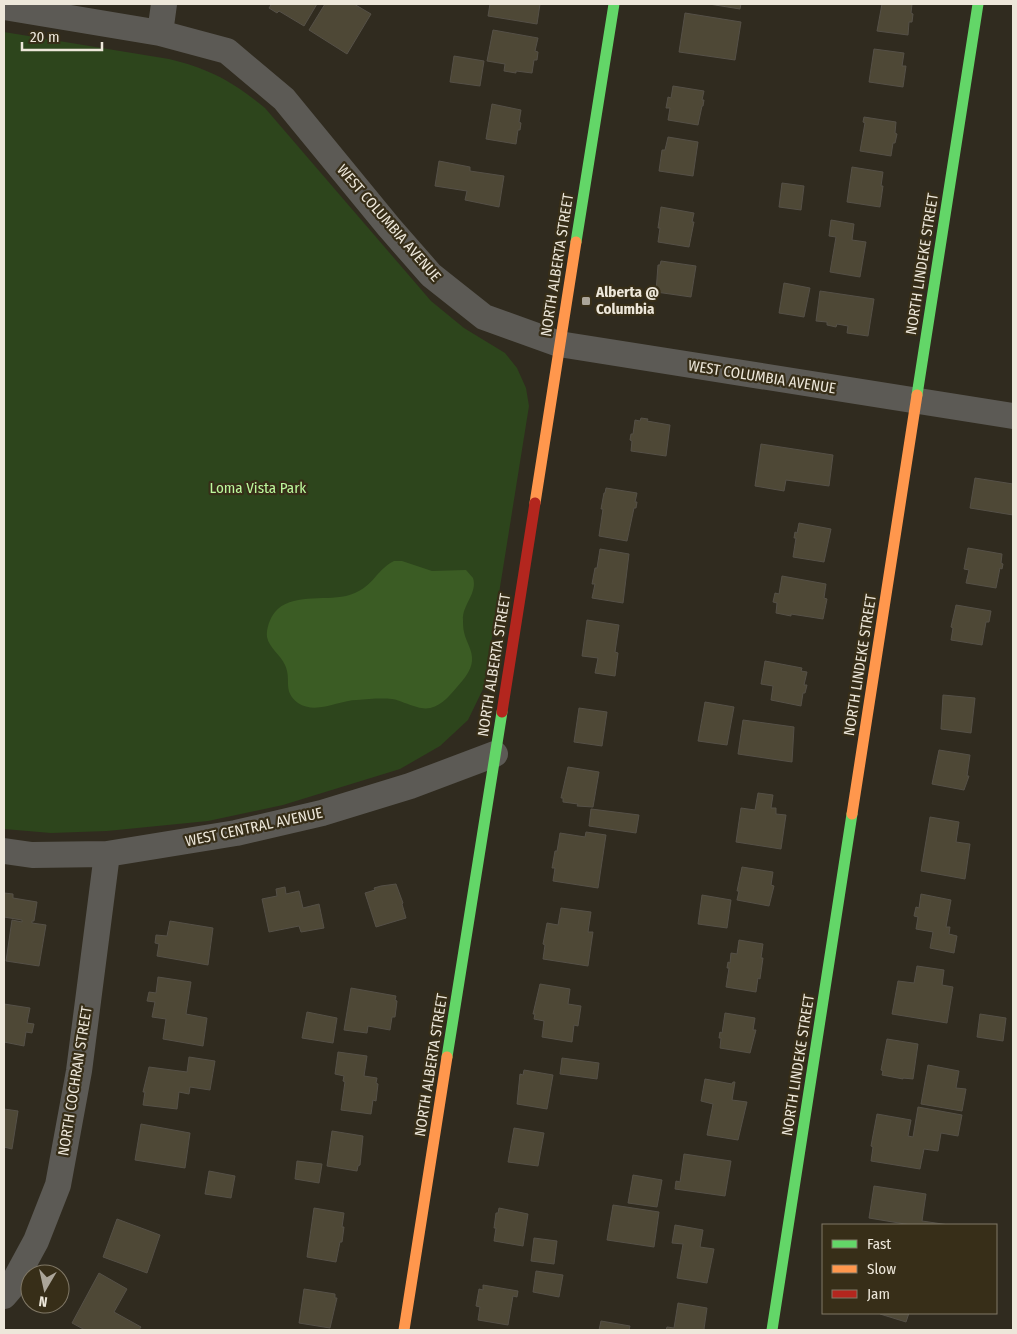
<svg xmlns="http://www.w3.org/2000/svg" width="1017" height="1334" font-family="'Fira Sans Condensed',sans-serif">
  <style>
    .green { fill: #2d451c }
    .forest { fill: #3b5c24 }
    .building { fill: #4e4836; stroke: #555047 }
    .lines { fill: none; stroke-linecap: round; stroke-linejoin: round }
    .street { stroke: #5c5a55; stroke-width: 26 }
    .fast { stroke: #63d668; stroke-width: 11 }
    .slow { stroke: #ff974d; stroke-width: 11 }
    .jam { stroke: #b3261e; stroke-width: 11 }
    .poi-dot { fill: #aba599; stroke: #372e18; stroke-width: 2 }
    .labels { text-anchor: middle; dominant-baseline: central; stroke-width: 4.5; stroke-linejoin: round; paint-order: stroke }
    .street-label { font-size: 15px; fill: #ede7da; stroke: #372e18 }
    .poi-label { font-size: 15px; font-weight: bold; fill: #ede7da; stroke: #372e18; text-anchor: start }
    .park-label { font-size: 15px; fill: #bdf89d; stroke: #372e18 }
  </style>
  <rect width="100%" height="100%" fill="#302b1f"/>
  <path class="green" d="M4 32 169 59C210 69 232 81 265 108L431 301 464 328 505 353 517 368 526 388 529 406 484 687 468 720 440 746 400 769 283 805 208 821 107 831 51 833 4 829Z"/>
  <path class="forest" d="M394 561H402L432 571 466 570 473 578C478 593 462 605 463 620 463 624 463 628 464 632 466 642 473 650 472 661 471 671 464 679 457 687 447 699 435 713 417 707 408 705 400 700 392 699 381 698 368 699 357 700 339 700 316 715 298 703 282 691 292 680 285 665 281 655 269 648 267 637 266 629 270 618 275 612 291 593 323 601 346 596 375 588 373 572 394 561Z"/>
  <path class="building" d="M269 4H317L304 26 279 11 277 13 269 8 271 5Z
    M325 4H354L371 14 347 54 309 30Z
    M490 4H540L537 24 488 16Z
    M709 4H741L740 9Z
    M882 4H912L911 13 913 14 912 22H909L908 35 877 31Z
    M685 13 741 22 735 60 679 52Z
    M493 30 538 38 535 51 538 52 537 60H534L532 73 516 71V73L504 71 505 64 487 61Z
    M874 49 904 53 902 66H906L903 87 869 82Z
    M454 56 484 61 480 86 450 82Z
    M673 86 704 91 702 100H704L703 106H702L698 125 668 120 670 108H666L668 97 671 98Z
    M492 104 521 110 519 122 521 123 520 130H518L516 144 486 139Z
    M864 117 896 122 895 133 897 134 895 143H893L891 156 860 151 865 123 863 122Z
    M668 137 698 142 693 176 659 171 662 150H665Z
    M439 161 470 167V171L504 176 499 207 465 200 467 191 435 186Z
    M852 167 883 172 881 186H883L880 207 847 202Z
    M782 183 804 186 801 210 779 207Z
    M661 207 694 213 692 222H694L689 247 658 242 660 228H658Z
    M831 220 854 224 852 240 866 242 860 277 830 272 836 237 829 236Z
    M661 261 696 266 691 297 656 292 658 265H660Z
    M784 283 810 288 804 317 779 313Z
    M820 291 874 299 868 336 847 333 848 326 837 324 836 327 827 325V322L816 321Z
    M641 418 648 419 647 421 670 425 666 456 631 451 632 441 630 440 631 434H633L635 420 640 421Z
    M761 444 833 455 829 486 786 480 784 491 755 486Z
    M975 478 1013 484V515L970 508Z
    M606 488 637 493 635 502H637L636 508H634L627 541 599 536 603 509H601L604 493H605Z
    M799 523 831 529 824 562 793 557 796 538H794L795 532 797 533Z
    M968 548 1002 554 1001 563 1003 564 1002 569 1000 568 996 588 966 583 969 570 964 569Z
    M600 549 629 554 623 603 592 598 595 584H592L595 568H597Z
    M782 576 826 584 824 598 827 599 823 619 791 614V616L776 613 777 603 773 602 775 593 779 594Z
    M956 605 991 611 989 622H986L982 645 951 640 953 628 951 627Z
    M587 620 619 625 615 652 618 653 615 676 595 673 598 658 582 656Z
    M765 661 802 668 801 671 807 672 804 685H807L805 693H803L801 706 771 700 773 686 761 684Z
    M943 695 975 698 971 733 941 729Z
    M705 702 734 707 727 745 698 741Z
    M579 708 607 712 602 746 574 742Z
    M743 720 794 727 792 762 738 754Z
    M939 750 970 755 967 776H969L964 790 932 784Z
    M568 767 599 772 593 807 577 806 578 804 563 802V798H561Z
    M758 793 773 795 771 808H776V814L786 815 781 849 736 842 741 808 755 810Z
    M591 809 639 815 636 833 589 826Z
    M930 817 959 822 956 842 970 844 965 879 921 871Z
    M586 832 606 835 598 888 553 881 555 868H552L555 851H557L560 833 585 837Z
    M742 867 773 872 771 885 774 886 769 906 737 900 739 891H737Z
    M396 884 403 903 402 904 406 918 376 927 365 893 375 890 374 888 381 886Z
    M285 887 286 894 299 891 303 908 319 904 324 928 301 932 299 926 269 932 262 899 277 896 276 889Z
    M4 893 13 894V898L37 902 34 921H32V923L46 925 39 966 6 961 12 920 22 922V920L4 917Z
    M921 894 951 900 946 927H950L949 934 957 936 954 953 930 948 933 932 916 929 918 917 914 916 916 907 919 908Z
    M702 895 731 900 727 928 698 924Z
    M561 908 591 912 588 932H593L588 966 543 959 545 945 543 944 547 923 558 925Z
    M170 921 213 928 208 965 157 956 159 944 155 943 156 935 167 936Z
    M739 940 763 944 761 958H763L760 979 758 978 756 992 726 987 729 968H727L728 962 730 963 731 953 737 954Z
    M917 966 944 970 942 985 953 987 947 1023 892 1014 898 981 914 983Z
    M158 977 191 982 186 1014 207 1018 203 1046 163 1039 166 1019 152 1017 155 1002 147 1001 149 992 156 993Z
    M540 984 570 989 568 1004 581 1006 578 1026 574 1025 572 1042 542 1037 544 1021 534 1019 535 1014H533Z
    M351 988 396 996 395 1000 397 1001 395 1017H392L390 1030 368 1026 367 1033 344 1030Z
    M4 1004 30 1008 27 1023 34 1024 32 1033 26 1032 24 1046 4 1042Z
    M307 1012 337 1018 333 1043 302 1038Z
    M725 1013 755 1018 753 1030H756L750 1053 720 1048 721 1038H719L720 1032 722 1033Z
    M980 1014 1006 1018 1003 1041 977 1037Z
    M887 1039 918 1044 913 1079 903 1078V1079L882 1075 883 1071 881 1070Z
    M338 1052 367 1056 364 1076 377 1078 376 1083 378 1084 376 1101 373 1100 371 1114 341 1110 345 1082 343 1081 344 1076 335 1074Z
    M189 1057 215 1061 210 1090 190 1087 189 1094 179 1092 177 1109 143 1105 145 1092H143L149 1067 187 1072Z
    M562 1058 599 1063 597 1079 560 1074Z
    M928 1065 959 1071 956 1088 966 1089 962 1111 921 1104Z
    M524 1070 553 1075 547 1109 517 1104 520 1074 523 1075Z
    M705 1079 732 1084 733 1082H735L732 1100 747 1102 738 1140 707 1135 713 1104 701 1101Z
    M918 1107 962 1115 958 1136 941 1133 938 1151 924 1149 920 1169 871 1161 873 1147 871 1146 877 1114 911 1120 908 1136 913 1137Z
    M4 1109 18 1111 12 1149 4 1147Z
    M141 1124 190 1133 185 1168 135 1160Z
    M514 1128 544 1133 538 1166 508 1162Z
    M332 1131 363 1136 360 1165 358 1166 357 1171 327 1166Z
    M684 1154 731 1161 725 1196 675 1189 676 1181 680 1182Z
    M297 1161 322 1164 319 1183 295 1179Z
    M209 1171 235 1176 231 1198 205 1194Z
    M633 1175 662 1180 657 1207 628 1203Z
    M874 1186 926 1194 922 1221 949 1225H911L869 1218Z
    M613 1205 659 1212 654 1247 607 1240Z
    M314 1208 344 1213 342 1227H344L342 1242H340L336 1262 307 1257Z
    M499 1208 528 1214 523 1246 494 1241 496 1228H494L496 1213H498Z
    M117 1219 160 1235 147 1273 103 1257Z
    M675 1225 703 1230 700 1247 714 1249 707 1283 677 1278 683 1244 672 1243Z
    M534 1238 557 1241 554 1264 531 1261Z
    M536 1271 563 1275 559 1297 533 1292Z
    M99 1273 127 1289 114 1312 141 1327 139 1330H85L72 1323Z
    M483 1285 518 1291 517 1297 513 1296 508 1325 478 1320 480 1307 476 1306 479 1289 483 1290Z
    M304 1289 335 1294V1298H337L330 1328 299 1323Z
    M678 1303 707 1308 704 1329 706 1330H666L667 1327 674 1328Z
    M880 1313H909L906 1322 880 1314Z
    M601 1321 630 1326 629 1330H599Z"/>
  <g class="lines">
    <path class="street" d="M4 7 160 33 227 51 284 99 389 227 431 275 484 317 559 344 1013 416
      M160 33 164 4
      M4 851 32 855 107 854 236 833 322 813 410 786 495 754
      M4 1296 10 1289 36 1241 58 1185 79 1071 107 854"/>
    <path class="fast" d="M576 242 614 4
      M917 395 978 4
      M447 1057 502 712
      M772 1330 852 814"/>
    <path class="slow" d="M535 503 576 242
      M852 814 917 395
      M404 1330 447 1057"/>
    <path class="jam" d="M502 712 535 503"/>
  </g>
  <rect class="poi-dot" x="581" y="296" width="10" height="10" rx="2.5"/>
  <g class="labels">
    <g class="street-label">
      <text transform="translate(389 223) rotate(49)">WEST COLUMBIA AVENUE</text>
      <text transform="translate(922 264) rotate(-81)">NORTH LINDEKE STREET</text>
      <text transform="translate(557 265) rotate(-81)">NORTH ALBERTA STREET</text>
      <text transform="translate(762 377) rotate(9)">WEST COLUMBIA AVENUE</text>
      <text transform="translate(494 665) rotate(-81)">NORTH ALBERTA STREET</text>
      <text transform="translate(860 665) rotate(-81)">NORTH LINDEKE STREET</text>
      <text transform="translate(254 827) rotate(-12)">WEST CENTRAL AVENUE</text>
      <text transform="translate(431 1065) rotate(-81)">NORTH ALBERTA STREET</text>
      <text transform="translate(798 1065) rotate(-81)">NORTH LINDEKE STREET</text>
      <text transform="translate(75 1081) rotate(-81)">NORTH COCHRAN STREET</text>
    </g>
    <g class="poi-label">
      <text x="596" y="292">Alberta @<tspan x="596" dy="17">Columbia</tspan></text>
    </g>
    <g class="park-label">
      <text x="258" y="488">Loma Vista Park</text>
    </g>
  </g>
  <rect width="1017" height="1334" fill="none" stroke="#ede7da" stroke-width="10"/>
  <rect x="822" y="1224" width="175" height="90" fill="#372e18" stroke="#807866"/>
  <rect x="832" y="1240" width="25" height="8" fill="#63d668" stroke="#807866"/>
  <text x="867" y="1249" font-size="15" fill="#ede7da">Fast</text>
  <rect x="832" y="1265" width="25" height="8" fill="#ff974d" stroke="#807866"/>
  <text x="867" y="1274" font-size="15" fill="#ede7da">Slow</text>
  <rect x="832" y="1290" width="25" height="8" fill="#b3261e" stroke="#807866"/>
  <text x="867" y="1299" font-size="15" fill="#ede7da">Jam</text>
  <g transform="translate(45 1289) rotate(189)"><circle r="24" fill="#372e18" stroke="#807866"/>
  <path d="M0-4L9 19L0 12L-9 19Z" fill="#aba599"/>
  <text y="-8" font-size="14" font-weight="bold" text-anchor="middle" fill="#ede7da">N</text>
  </g>
  <path d="M22 42v8h80v-8" fill="none" stroke="#ede7da" stroke-width="2.5"/>
  <text x="30" y="42" font-size="15" fill="#ede7da" stroke="#372e18" stroke-width="4" paint-order="stroke">20 m</text>
</svg>
